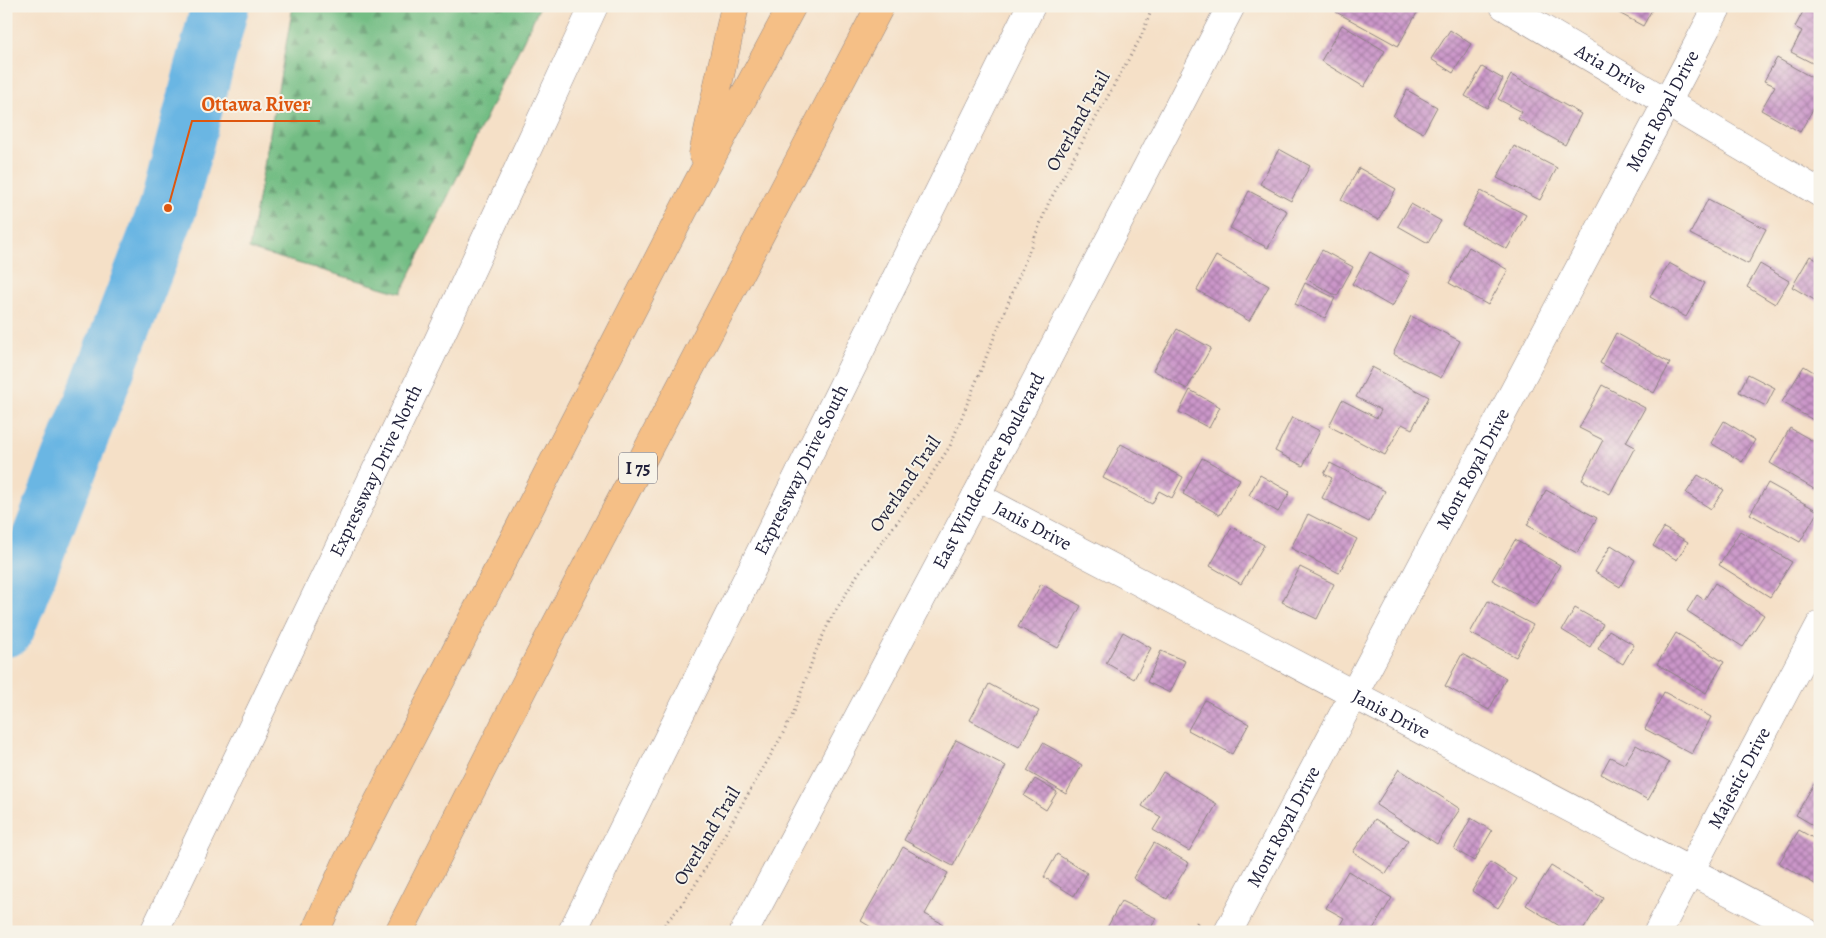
<svg xmlns="http://www.w3.org/2000/svg" width="1826" height="938" font-family="Alegreya,serif">
  <style>
    .forest { fill: url(#forest-firs); stroke: #4a7060 }
    .lines { fill: none; stroke-linecap: round; stroke-linejoin: round }
    .river { stroke: #6ab6e3; stroke-width: 58 }
    .building { fill: url(#building-cross-hatch) }
    .minor-casing { stroke: #8c8181; stroke-width: 29 }
    .tertiary-casing { stroke: #8c8181; stroke-width: 29 }
    .motorway-casing { stroke: #8c8181; stroke-width: 29 }
    .path { stroke: #8c8181; stroke-width: 3; stroke-dasharray: 1 4; stroke-linecap: butt }
    .minor { stroke: #fff; stroke-width: 28 }
    .tertiary { stroke: #fff; stroke-width: 28 }
    .motorway { stroke: #f5bf86; stroke-width: 28 }
    .labels { text-anchor: middle; dominant-baseline: central; stroke-width: 4; stroke-linejoin: round; paint-order: stroke }
    .shield { fill: #f7f3e8; stroke: #62616f; stroke-width: 1 }
    .shield-label { font-size: 18px; font-weight: bold; fill: #22223b }
    .street-label { font-size: 19px; fill: #22223b; stroke: #f7f3e8 }
    .leader { fill: none; stroke: #de560e; stroke-width: 2 }
    .callout-dot { fill: #de560e; stroke: #f7f3e8; stroke-width: 2 }
    .callout-label { font-size: 20px; text-anchor: middle; font-weight: bold; fill: #de560e; stroke: #f7f3e8; stroke-width: 4; stroke-linejoin: round; paint-order: stroke }
  </style>
  <defs>
    <pattern id="forest-firs" width="22" height="20" patternUnits="userSpaceOnUse" patternTransform="scale(1.25)"><rect width="22" height="20" fill="#73bd84"/><path d="M5 1l3.5 6h-7zM16 11l3.5 6h-7z" fill="#5e996d"/></pattern>
    <pattern id="building-cross-hatch" width="8" height="8" patternUnits="userSpaceOnUse" patternTransform="scale(1.25)"><rect width="8" height="8" fill="#cb96c9"/><path d="M0 0l8 8M0 8l8-8" fill="none" stroke="#a47aa4"/></pattern>
  </defs>
  <rect width="100%" height="100%" fill="#f7f3e8"/>
  <filter id="ink" filterUnits="userSpaceOnUse"><feTurbulence type="fractalNoise" baseFrequency=".02" numOctaves="2"/><feDisplacementMap in="SourceGraphic" scale="10" xChannelSelector="R" yChannelSelector="G"/><feConvolveMatrix kernelMatrix="1 2 1 2 8 2 1 2 1" color-interpolation-filters="sRGB"/></filter>
  <filter id="wash" filterUnits="userSpaceOnUse"><feTurbulence type="fractalNoise" baseFrequency=".0096" numOctaves="4" result="noise"/><feDisplacementMap in="SourceGraphic" scale="20" xChannelSelector="R" yChannelSelector="G"/><feGaussianBlur stdDeviation="1.12" result="paint"/><feColorMatrix in="noise" values="0 0 0 0 0 0 0 0 0 0 0 0 0 0 0 0 0 1.4 0 .05"/><feComposite in="paint" operator="in"/></filter>
  <g filter="url(#wash)">
    <rect width="100%" height="100%" fill="#f5e0c7"/>
    <path class="forest" d="M293 6H540L401 293 249 249Z"/>
    <g class="lines">
      <path class="river" d="M6 628 168 208 220 6"/>
    </g>
    <g id="blocks">
      <path class="building" d="M1339 6H1421L1398 46 1336 12Z
        M1606 6H1654L1643 26Z
        M1806 6 1820 14V67L1791 52 1802 31 1795 27Z
        M1342 25 1385 51 1364 87 1321 61Z
        M1450 30 1471 44 1453 73 1431 59Z
        M1777 58 1820 82V97L1800 132 1761 110 1775 86 1764 81Z
        M1482 67 1503 79 1487 108 1465 96Z
        M1511 75 1581 114 1565 145 1518 119 1522 112 1498 99Z
        M1407 90 1437 107 1423 133 1393 116Z
        M1514 146 1557 168 1540 200 1497 178Z
        M1279 149 1310 166 1291 201 1260 184Z
        M1359 168 1396 189 1378 220 1341 200Z
        M1249 191 1287 211 1268 248 1230 228Z
        M1481 191 1526 215 1507 249 1462 225Z
        M1708 199 1766 229 1748 264 1690 234Z
        M1411 204 1441 221 1428 243 1398 226Z
        M1469 247 1508 270 1488 305 1449 283Z
        M1322 250 1353 267 1337 296 1306 279Z
        M1370 252 1410 275 1392 307 1352 284Z
        M1216 256 1269 286 1249 321 1197 290Z
        M1810 256 1820 262V299L1818 302 1792 287Z
        M1669 263 1705 283 1686 317 1650 297Z
        M1760 264 1789 281 1775 304 1747 287Z
        M1305 283 1335 298 1325 318 1295 304Z
        M1411 316 1460 341 1441 378 1393 354Z
        M1177 329 1211 348 1187 389 1153 370Z
        M1616 333 1670 363 1654 393 1600 363Z
        M1804 366 1820 376V424L1782 402Z
        M1372 367 1429 397 1412 429 1402 424 1385 455 1329 426 1342 400 1377 418 1381 410 1356 397Z
        M1748 374 1775 388 1766 406 1739 392Z
        M1602 385 1645 408 1626 442 1635 447 1610 494 1582 480 1603 440 1579 428Z
        M1190 390 1220 407 1209 428 1179 412Z
        M1292 417 1320 431 1303 466 1275 451Z
        M1724 421 1755 440 1742 462 1711 443Z
        M1790 428 1820 445V479L1814 489 1770 463Z
        M1121 444 1183 477 1172 498 1159 491 1152 504 1103 478Z
        M1202 458 1240 479 1220 515 1183 494Z
        M1330 463 1385 491 1369 522 1322 498 1332 478 1324 474Z
        M1260 475 1290 492 1278 512 1249 495Z
        M1698 475 1724 490 1711 509 1686 493Z
        M1768 483 1818 511 1800 542 1750 514Z
        M1546 490 1597 518 1577 553 1527 525Z
        M1308 514 1357 539 1339 573 1291 548Z
        M1232 527 1264 545 1241 584 1210 566Z
        M1664 528 1688 542 1677 560 1653 546Z
        M1740 531 1792 562 1770 597 1719 565Z
        M1515 540 1560 565 1537 605 1492 580Z
        M1611 545 1635 560 1620 587 1595 572Z
        M1300 567 1334 584 1317 619 1282 602Z
        M1715 583 1764 615 1743 647 1687 611 1697 595 1704 600Z
        M1041 584 1081 606 1058 648 1018 627Z
        M1488 601 1533 625 1516 657 1470 633Z
        M1575 608 1603 624 1590 647 1562 630Z
        M1609 630 1634 645 1623 664 1598 649Z
        M1123 632 1151 648 1134 679 1106 663Z
        M1676 633 1724 662 1706 693 1657 664Z
        M1161 651 1185 661 1170 693 1147 682Z
        M1462 654 1506 678 1489 710 1445 686Z
        M989 684 1039 711 1019 747 970 720Z
        M1664 692 1711 717 1692 754 1645 729Z
        M1205 700 1249 724 1232 754 1188 730Z
        M956 740 1006 766 953 866 904 840Z
        M1043 743 1082 765 1066 794 1027 771Z
        M1636 745 1669 763 1648 800 1601 774 1610 757 1624 764Z
        M1399 769 1460 809 1437 844 1376 805Z
        M1163 772 1217 804 1189 851 1153 830 1161 817 1142 806Z
        M1035 779 1057 792 1046 810 1024 796Z
        M1814 784 1820 787V829L1796 815Z
        M1471 818 1492 831 1474 861 1454 849Z
        M1375 819 1408 840 1386 874 1353 852Z
        M1799 830 1820 842V887L1779 863Z
        M1154 843 1189 863 1167 899 1133 878Z
        M903 847 948 873 925 914 943 924 939 932H879L861 921Z
        M1057 854 1087 873 1074 896 1044 877Z
        M1490 862 1517 879 1498 908 1472 891Z
        M1551 866 1603 898 1582 932H1569L1526 905Z
        M1348 871 1392 898 1371 932H1336L1344 918 1326 908Z
        M1121 901 1156 918 1149 932H1105Z"/>
    </g>
  </g>
  <g filter="url(#ink)">
    <use href="#blocks" fill-opacity="0" stroke="#8c8181" stroke-width="1"/>
    <g class="lines">
      <g class="minor-casing">
        <g id="minor">
          <path id="s1" d="M1504 6 1820 193"/>
          <path id="s2" d="M976 496 1806 932"/>
          <path id="s3" d="M744 932 976 496 1231 6"/>
          <path id="s4" d="M1228 932 1718 6"/>
          <path id="s5" d="M1658 932 1820 625"/>
        </g>
      </g>
      <g class="tertiary-casing">
        <g id="tertiary">
          <path id="s6" d="M154 932 432 354 594 6"/>
          <path id="s7" d="M572 932 1031 6"/>
        </g>
      </g>
      <g class="motorway-casing">
        <path id="motorway" d="M703 154 735 6
          M315 932 346 864 696 186 792 6
          M399 932 541 653 880 6"/>
      </g>
      <path class="path" d="M658 932 682 904 697 882 780 739 794 712 815 653 830 620 858 574 922 489 950 446 1049 202 1141 37 1153 6
        M1192 932 1199 919"/>
      <use href="#minor" class="minor"/>
      <use href="#tertiary" class="tertiary"/>
      <use href="#motorway" class="motorway"/>
    </g>
  </g>
  <g class="labels">
    <rect class="shield" x="619" y="452.5" width="38" height="31" rx="4"/>
    <g class="shield-label">
      <text x="638" y="468">I 75</text>
    </g>
    <g class="street-label">
      <text stroke="none"><textPath href="#s1" startOffset="124">Aria Drive</textPath></text>
      <text stroke="none"><textPath href="#s4" startOffset="929">Mont Royal Drive</textPath></text>
      <text transform="translate(1078 121) rotate(-61)">Overland Trail</text>
      <text stroke="none"><textPath href="#s7" startOffset="516">Expressway Drive South</textPath></text>
      <text stroke="none"><textPath href="#s4" startOffset="524">Mont Royal Drive</textPath></text>
      <text stroke="none"><textPath href="#s6" startOffset="512">Expressway Drive North</textPath></text>
      <text stroke="none"><textPath href="#s3" startOffset="522">East Windermere Boulevard</textPath></text>
      <text transform="translate(905 484) rotate(-56)">Overland Trail</text>
      <text stroke="none"><textPath href="#s2" startOffset="64">Janis Drive</textPath></text>
      <text stroke="none"><textPath href="#s2" startOffset="469">Janis Drive</textPath></text>
      <text stroke="none"><textPath href="#s5" startOffset="174">Majestic Drive</textPath></text>
      <text stroke="none"><textPath href="#s4" startOffset="119">Mont Royal Drive</textPath></text>
      <text transform="translate(707 836) rotate(-59)">Overland Trail</text>
    </g>
  </g>
  <path class="leader" d="M168 208L192 121H320"/>
  <circle class="callout-dot" cx="168" cy="208" r="5"/>
  <g class="callout-label">
    <text x="256" y="111">Ottawa River</text>
  </g>
  <rect width="1826" height="938" fill="none" stroke="#f7f3e8" stroke-width="25"/>
</svg>
